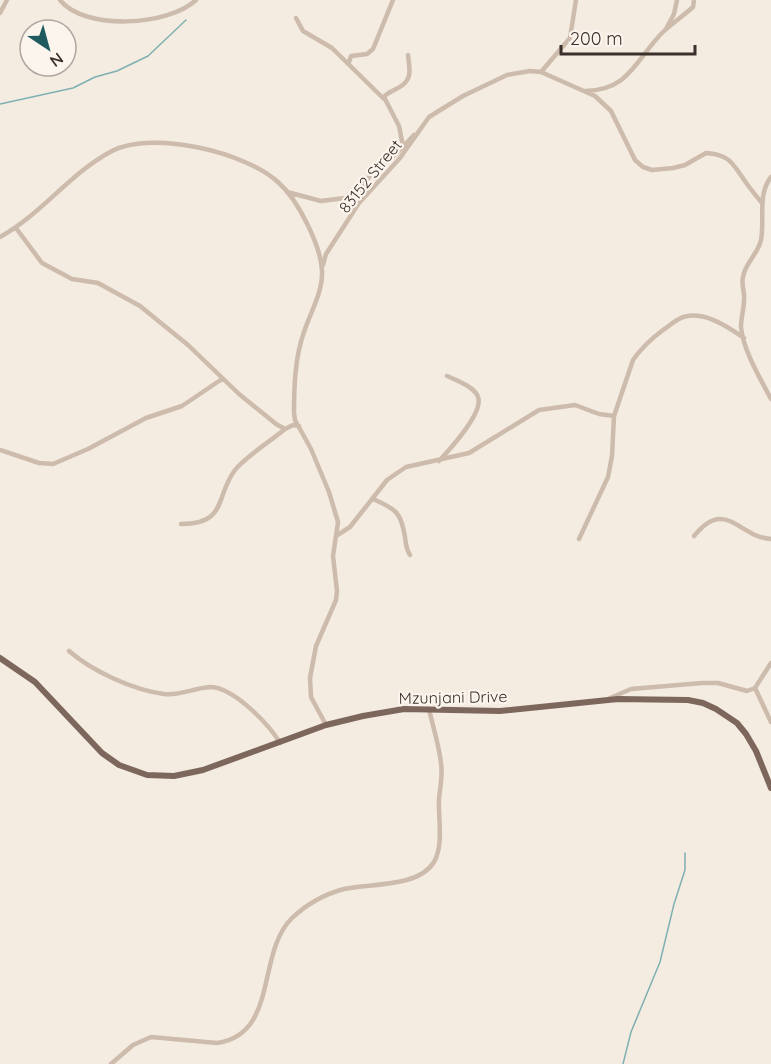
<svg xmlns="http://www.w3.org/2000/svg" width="771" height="1064" font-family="Quicksand,sans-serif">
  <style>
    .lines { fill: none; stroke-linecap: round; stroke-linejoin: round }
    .stream { stroke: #7fb0b2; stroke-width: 1.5 }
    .minor { stroke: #cdbbac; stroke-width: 4.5 }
    .major { stroke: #7d675c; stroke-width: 6 }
    .labels { text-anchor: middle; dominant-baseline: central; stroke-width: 4.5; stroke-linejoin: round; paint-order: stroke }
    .street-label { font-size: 16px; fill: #3b302b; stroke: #fbf5ee }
  </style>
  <rect width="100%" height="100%" fill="#f4ebe1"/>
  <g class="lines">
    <path class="stream" d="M0 104 73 88 95 77 117 71 148 56 186 20
      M623 1064 631 1032 660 962 674 904 685 870V853"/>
    <path class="minor" d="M60 0C85 31 168 26 196 0
      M0 13 7 0
      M296 18 303 31 332 48 384 99
      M667 27 674 14 677 0
      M349 62 351 56 367 54 373 49 393 0
      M541 72 570 38 576 0
      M585 91C631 90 636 58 664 31 673 23 684 15 693 7L694 0
      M403 146 399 126 384 97C387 93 391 92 396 89 413 81 410 71 408 55
      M771 177C757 195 765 219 761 240 758 254 745 263 743 277 741 285 745 292 744 300 744 309 741 317 741 327 743 350 760 378 771 399
      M287 192 321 201 345 198 358 191 374 171 396 154 414 135
      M16 228 42 263 72 279 98 283 140 306 188 345 239 394 276 424 285 429 293 425 299 426
      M0 237C42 214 70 173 112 151 153 130 246 152 279 183 298 200 321 246 322 271 323 292 310 313 304 332 295 357 294 386 294 413L295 420 311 449 329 492 338 522 333 556 337 591 336 600 316 646 310 678 311 697 326 725
      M323 265 326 254 359 203 400 158 429 117 463 96 507 75 530 71 541 72 595 96 611 111 635 160 643 167 652 170 673 168 685 165 706 153C732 155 733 165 747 184 752 191 757 197 762 203
      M0 450 39 463 53 464 88 449 146 418 182 406 222 379
      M439 461C449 450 484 413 478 397 475 387 456 380 447 376
      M373 499C396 509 401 512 405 537 406 544 406 549 410 555
      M181 524C228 524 215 496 235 470 246 456 271 441 285 429
      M336 536 350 527 387 480 406 467 469 453 539 410 575 405 599 414 614 416 633 360C642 347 651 339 663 330 668 327 673 322 679 319 700 308 727 326 744 338
      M694 536C726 497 738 537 771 539
      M579 539 608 477 612 456 614 416
      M69 651C92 671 133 690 164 694 180 696 194 688 210 687 233 687 269 724 280 743
      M755 688 771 722
      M608 699 631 689 702 683H718L747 691 755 688 771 663
      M111 1064 133 1045 151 1037 217 1043C279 1034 256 953 292 918 307 904 325 894 344 889 370 883 418 888 434 862 444 845 438 818 439 799 440 787 443 775 441 763 439 745 433 727 429 709"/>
    <path class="major" d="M0 658 35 682 102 753 119 765 147 775 174 776 203 770 326 725 363 716 404 709 500 711 618 699 688 700 703 703 716 709 737 723 746 734 756 751 771 788"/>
  </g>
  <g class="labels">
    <g class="street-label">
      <text transform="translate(370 176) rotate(-51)">83152 Street</text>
      <text transform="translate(453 697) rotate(-1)">Mzunjani Drive</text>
    </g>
  </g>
  <g transform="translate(48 48) rotate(144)"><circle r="28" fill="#fbf5ee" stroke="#aea6a0" stroke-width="1.5"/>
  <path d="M0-4.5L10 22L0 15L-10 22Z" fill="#1f5a5e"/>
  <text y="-9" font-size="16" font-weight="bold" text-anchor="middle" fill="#3b302b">N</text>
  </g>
  <path d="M561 45v9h134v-9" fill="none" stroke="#3b302b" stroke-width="3"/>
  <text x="570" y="45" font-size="18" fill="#3b302b" stroke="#fbf5ee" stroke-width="4.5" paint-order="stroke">200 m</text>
</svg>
